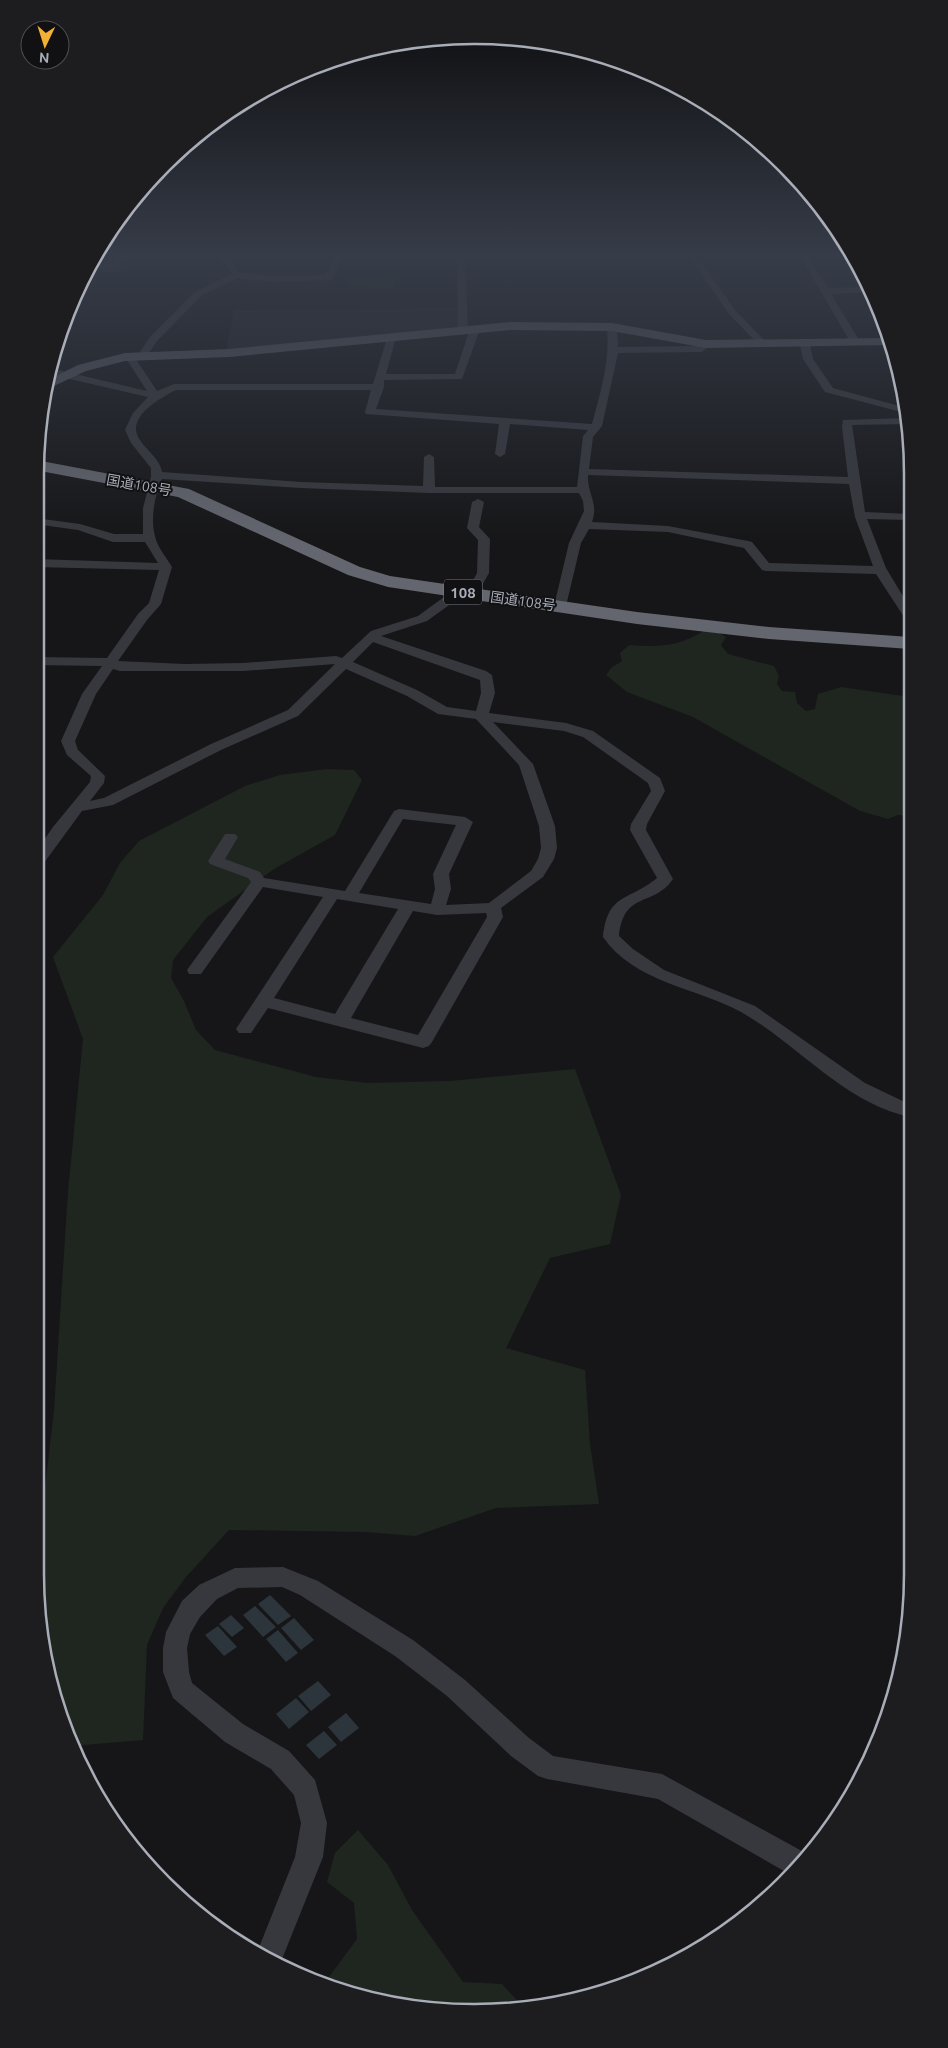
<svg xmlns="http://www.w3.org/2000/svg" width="948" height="2048" font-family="Ubuntu,'Noto Sans JP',sans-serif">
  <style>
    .built { fill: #222225 }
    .green { fill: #1e261f }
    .water { fill: #2c353c }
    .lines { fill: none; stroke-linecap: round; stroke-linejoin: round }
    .minor { fill: #37383d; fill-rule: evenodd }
    .major { fill: #53555c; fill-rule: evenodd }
    .highway { fill: #63666e; fill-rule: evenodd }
    .labels { text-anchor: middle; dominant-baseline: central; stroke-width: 4; stroke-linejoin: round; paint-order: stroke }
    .far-street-label { font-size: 14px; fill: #a8adb8; stroke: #111113 }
    .shield { fill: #111113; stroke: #7b7e86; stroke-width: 1 }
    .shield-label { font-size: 15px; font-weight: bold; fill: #a8adb8 }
    .rim { fill: none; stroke: #a8adb8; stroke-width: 2.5 }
  </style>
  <rect width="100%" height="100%" fill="#161618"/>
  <path class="built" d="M95 256H142L129 272H87Z
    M459 308 460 327 226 351 234 310Z"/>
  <path class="green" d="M394 277 393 288 347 287 349 278Z
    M705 630 716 631 726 637 721 645 728 654 774 666 779 676 777 684 782 691 795 692 797 703 806 711 815 709 818 694 841 687 910 697 911 816 898 815 888 819 860 811 693 717 627 692 606 675 612 667 622 661 620 653 629 645C657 647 680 647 705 630Z
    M327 769 354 770 362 780 335 835 274 869 207 917 173 960 171 978 184 1001 196 1030 215 1050 316 1077 367 1083 450 1081 575 1069 621 1195 610 1244 550 1258 506 1348 585 1370 590 1444 599 1504 496 1508 415 1536 366 1532 229 1530 186 1577 163 1608 147 1645 143 1740 72 1746 58 1715 35 1574 54 1410 68 1191 83 1039 53 957 103 895 120 863 139 841 245 786 280 775Z
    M358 1830 388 1865 412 1910 463 1982 502 1984 525 2009 389 2005 326 1981 357 1939 354 1903 327 1882 335 1853Z"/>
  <path class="water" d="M270 1595 291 1616 278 1625 258 1604Z
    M255 1606 276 1627 263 1637 243 1615Z
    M231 1615 244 1628 232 1637 219 1624Z
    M294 1618 314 1640 301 1650 281 1628Z
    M218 1626 237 1647 224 1656 205 1635Z
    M278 1630 298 1653 286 1662 266 1639Z
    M318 1681 331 1695 311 1711 298 1696Z
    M296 1698 309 1712 289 1729 276 1714Z
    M346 1713 359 1728 341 1742 328 1727Z
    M324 1731 337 1745 319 1759 306 1745Z"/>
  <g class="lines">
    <path class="minor" d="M120 256H128L118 269 89 268 91 263 113 264Z
      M218 256H226L240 273 276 276 325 275 336 256H344L331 280 276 282 238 278 202 295 157 341 146 357H140L138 355 150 337 196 291 232 274Z
      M457 256H465L468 330 463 333 458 330Z
      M689 256H697L735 310 767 343V347H761L729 314Z
      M800 256H808L828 288 869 287 872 292 831 294 861 343 859 345 851 343Z
      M612 324 617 327 618 347 699 346 706 341 711 344 702 352 618 353 602 426 593 437 589 469 848 477 842 427 843 420 909 418V424L852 425 865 512 910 514V520L867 519 886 568 910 608V621L906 620 876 574 766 571 762 570 744 548 668 532 589 529 581 543 566 606 560 610 556 609 554 606 569 543 584 511 583 501 579 493H429L301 488 162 479C155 495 150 518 155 536 157 547 167 558 172 567L161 604 147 620 118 661 185 664 243 663 336 656 342 658 371 631 418 616 455 589H463L465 592 463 595 427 621 381 636 486 671 492 675 495 693 489 713 566 723 593 731 660 778 665 791 647 824 646 830 673 879C653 908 624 890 619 936L633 949 664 970 755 1006 865 1083 911 1105V1117C845 1104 798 1044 741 1012 695 987 635 983 603 937 608 892 628 902 657 878L630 830 631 824 651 791 648 783 583 737 564 731 493 722 533 764 555 826 557 848 554 859 543 877 501 908 503 917 432 1042 429 1046 423 1048 268 1008 251 1033H239L236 1029 323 897 263 887 201 974H189L187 970 251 882 248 878 210 864 208 861 225 834H235L238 837 225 859 260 872 264 878 345 891 394 811 399 809 465 817 473 822 449 874 451 889 446 905 489 903 531 871 538 859 541 848 539 826 519 765 476 719 438 714 407 696 346 669 298 716 221 750 113 805 82 811 41 867 35 869V853L53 827 90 782 91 776 67 755 61 741 82 694 102 666 35 665V657L107 658 138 614 149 603 159 570 35 567V559L158 563 145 542H113L78 530 35 524V518L80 524 114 534H143V508L151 477V468L131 443 125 430 133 413 148 397 48 374 50 368 147 391 125 357 127 355H133L157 391 174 384H373L388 335 396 337 386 374H455L470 329 475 326 480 329 462 379 384 380V387L376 409 592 424C601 390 610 362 607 327ZM176 390H371L365 412 366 414 499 424 495 454 500 457 505 454 510 424 588 430 583 436 577 487H435L434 457 429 454 424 457 423 486 301 482 162 472C160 459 147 451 140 440 124 418 160 398 176 390ZM588 475 849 484 855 517 873 566 769 563 752 542 748 541 668 526 592 522C599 502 587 495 588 475ZM373 642 480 680 481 693 476 711 447 707 417 690 353 662ZM335 664 288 710 211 744 104 798 90 801 104 783 105 776 78 750 75 741 96 694 113 669 120 671H243ZM403 819 456 825 433 874 435 889 431 904 359 893ZM337 899 398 909 335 1014 274 998ZM413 911 437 915 486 913 487 917 418 1035 351 1018Z
      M805 342 810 345 813 359 833 388 907 408 909 414 825 392 803 359 800 345Z
      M478 499 484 502 479 527 490 539 489 573 476 596 472 597 466 593 477 573 478 540 467 528 472 502Z
      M283 1567 318 1581 413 1640 465 1680 529 1738 553 1756 662 1774 809 1855 804 1864 791 1875 658 1799 547 1779 538 1776 511 1756 447 1696 395 1656 300 1595 282 1587 238 1588 217 1599 200 1617 190 1634 187 1648 189 1672 192 1683 243 1724 289 1751 315 1780 327 1823 323 1857 280 1964 256 1955 295 1857 301 1823 294 1795 271 1769 225 1742 173 1698 163 1672V1648L166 1632 182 1601 199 1585 235 1568Z"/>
    <path class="major" d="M511 322 612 323 706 340 888 338 890 345 706 348 612 331 511 330 229 357 125 361 86 371 43 391 46 381 78 365 125 353 229 349Z"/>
    <path class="highway" d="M36 460 189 489 360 567 390 576 637 612 769 627 910 637V649L769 639 637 624 388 587 348 575 178 497 35 470Z"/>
  </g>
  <linearGradient id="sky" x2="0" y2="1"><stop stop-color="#0c0c0d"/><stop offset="0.47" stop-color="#363c48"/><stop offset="1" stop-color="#363c48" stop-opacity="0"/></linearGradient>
  <rect width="948" height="543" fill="url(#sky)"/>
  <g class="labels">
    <g class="far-street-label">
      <text transform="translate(139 485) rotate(10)">国道108号</text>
      <text transform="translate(523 601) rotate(8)">国道108号</text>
    </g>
    <rect class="shield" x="444" y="579.5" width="38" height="25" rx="4"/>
    <g class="shield-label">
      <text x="463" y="592">108</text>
    </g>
  </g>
  <path d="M0 0H948V2048H0ZM474 44H474A430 430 0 0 1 904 474V1574A430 430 0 0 1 474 2004H474A430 430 0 0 1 44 1574V474A430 430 0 0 1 474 44Z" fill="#1d1d20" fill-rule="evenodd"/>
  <path class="rim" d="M474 44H474A430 430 0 0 1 904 474V1574A430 430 0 0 1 474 2004H474A430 430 0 0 1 44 1574V474A430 430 0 0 1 474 44Z"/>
  <g transform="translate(45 45) rotate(184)"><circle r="24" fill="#111113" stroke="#4d4f55"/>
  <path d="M0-4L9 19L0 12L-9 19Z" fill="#f2b134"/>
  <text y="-8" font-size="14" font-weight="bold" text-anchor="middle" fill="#a8adb8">N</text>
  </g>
</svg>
